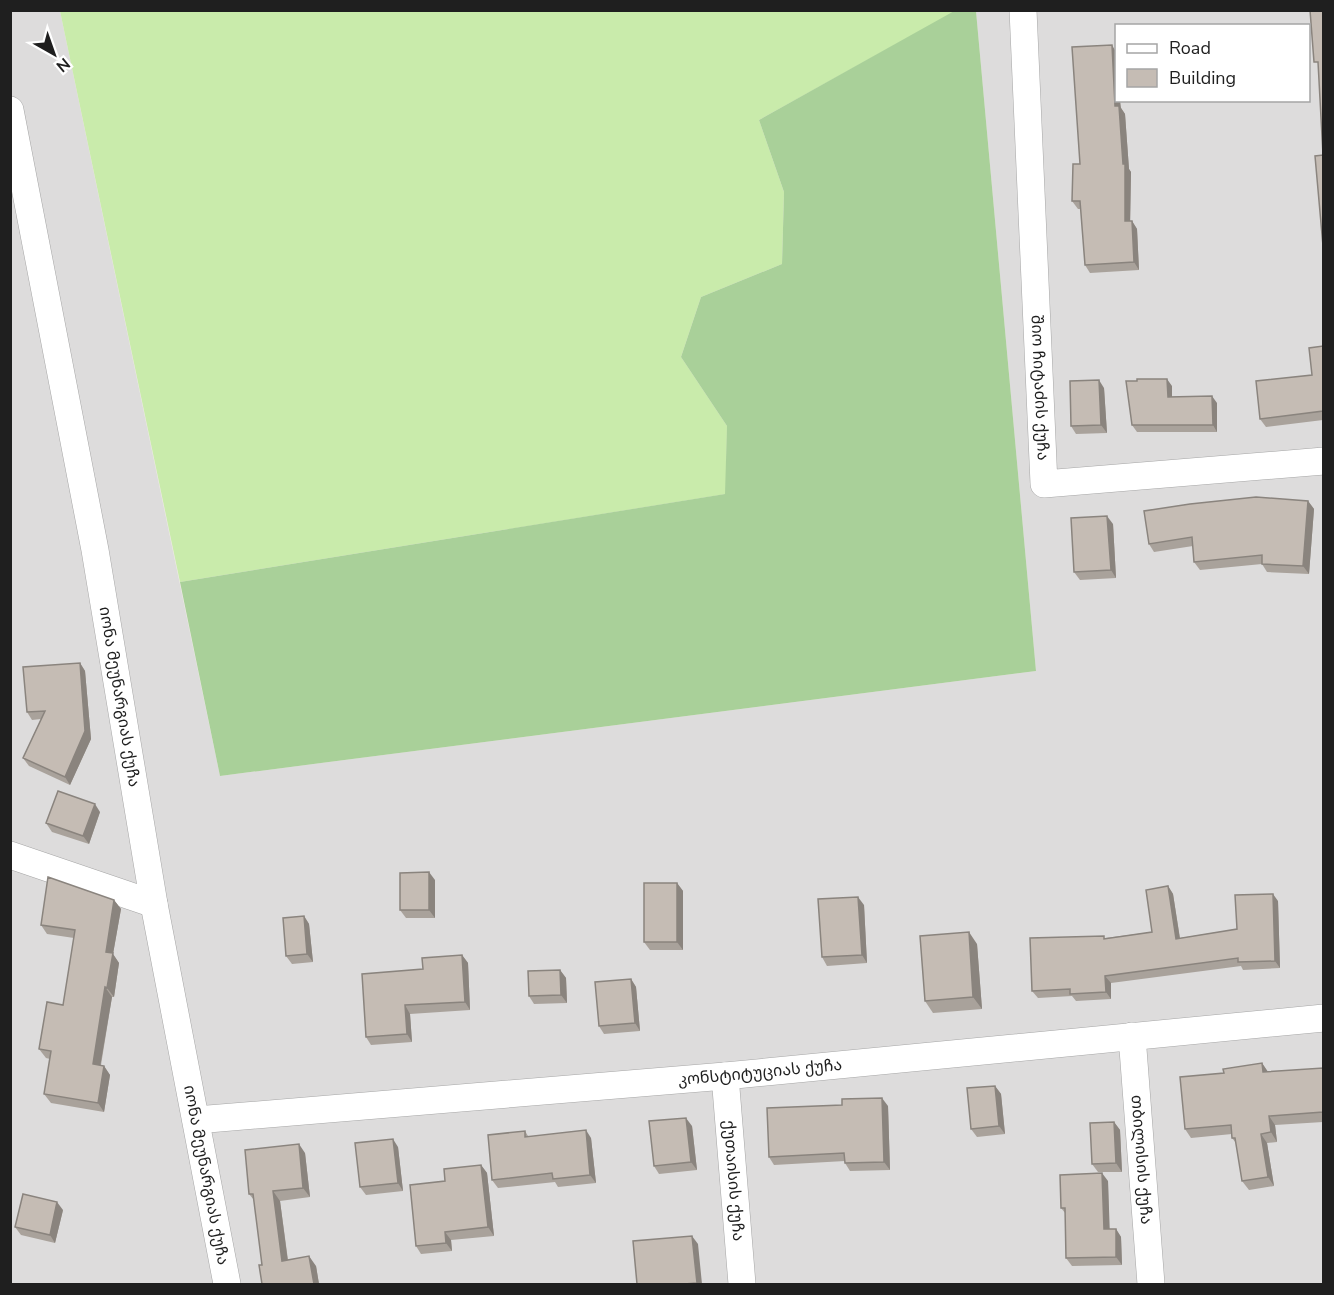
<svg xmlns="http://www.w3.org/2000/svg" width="1334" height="1295" font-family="'Nunito Sans','Noto Sans Georgian',sans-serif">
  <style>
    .residential { fill: #dddcdc; fill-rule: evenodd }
    .grass { fill: #c9ebab }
    .forest { fill: #a9d099 }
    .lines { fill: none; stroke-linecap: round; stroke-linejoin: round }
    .street-casing { stroke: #a6a6a6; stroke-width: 28 }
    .street { stroke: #fff; stroke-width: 27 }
    .wall { fill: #a9a29b }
    .shaded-wall { fill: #8a847e }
    .building { fill: #c5bcb4; stroke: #8a847e; stroke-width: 1.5 }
    .labels { text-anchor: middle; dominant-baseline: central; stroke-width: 6; stroke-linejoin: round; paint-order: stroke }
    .street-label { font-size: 16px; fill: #1f1f1f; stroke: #fff }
  </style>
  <rect width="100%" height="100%" fill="#f0ede5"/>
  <path class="residential" d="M10 11H60L220 776 1036 671 976 11H1323V1284H11ZM1116 26H1308V100H1116Z"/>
  <path class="grass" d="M60 11H956L759 120 784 192 782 264 701 297 681 357 727 426 726 494 180 582Z"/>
  <path class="forest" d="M956 10 976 11 1036 671 220 776 180 582 725 494 727 426 681 357 701 297 782 264 784 192 759 120Z"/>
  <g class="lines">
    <g class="street-casing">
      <g id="street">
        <path id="s1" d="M1023 10 1044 484 1324 461"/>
        <path id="s2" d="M10 110 95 550 154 904 227 1284"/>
        <path d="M10 855 154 904"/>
        <path id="s3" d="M1132 1036 1151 1284"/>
        <path id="s4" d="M725 1076 742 1284"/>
        <path id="s5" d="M196 1120 725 1076 1324 1018"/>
      </g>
    </g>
    <use href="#street" class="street"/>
  </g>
  <path class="wall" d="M1121 108 1125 114 1129 169 1131 172 1130 221H1132L1137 229 1139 270 1090 273 1085 265 1081 209H1078L1072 201 1080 164Z
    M1323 346V420L1266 427 1260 419 1312 375Z
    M1172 386V397L1217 403V432H1137L1132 425Z
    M1104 388 1107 433 1076 434 1071 426Z
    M1308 501 1314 509 1309 574 1267 572 1262 564 1200 570 1194 562 1193 546 1154 552 1149 544Z
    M1113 524 1116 578 1080 580 1074 572Z
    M80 663 85 671 91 739 70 785 29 766 23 758 41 719 32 720 27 712Z
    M100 812 89 844 52 832 46 823Z
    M435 880V918H406L400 910Z
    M677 883 683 891V950H650L644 942Z
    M1168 886 1173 894 1180 938 1237 929 1278 901 1280 968 1243 970 1241 966 1111 983V999L1076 1001 1072 996 1038 998 1032 991 1105 938 1152 932Z
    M114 900 121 909 113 954 119 963 114 997H112L101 1065 104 1066 110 1075 104 1112 51 1103 44 1094 50 1059 46 1058 39 1049 63 1005 74 938 47 934 41 925Z
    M864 905 867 963 827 966 822 957Z
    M304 916 309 924 313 962 292 964 286 956Z
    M977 944 982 1009 933 1013 925 1001Z
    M462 955 468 963 470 1010 410 1014 412 1042 371 1045 366 1037 423 969Z
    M560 970 566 978 567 1003 534 1004 529 996Z
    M631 979 636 987 640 1031 604 1034 599 1026Z
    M1262 1063 1268 1072 1323 1068V1122L1275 1125 1277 1142 1267 1143 1274 1186 1249 1190 1242 1181 1236 1143 1232 1138V1134L1191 1138 1185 1129 1224 1073Z
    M995 1086 1001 1094 1005 1134 977 1137 971 1129Z
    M888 1106 890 1170 850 1171 845 1163V1161L774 1165 769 1157Z
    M1114 1122 1120 1130 1122 1172H1098L1092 1164Z
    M692 1126 697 1170 659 1174 654 1166Z
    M525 1131 528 1136 591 1138 596 1183 558 1187 555 1182 498 1188 492 1180Z
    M398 1147 403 1191 366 1195 360 1187Z
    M305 1153 310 1197 280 1201 288 1260 316 1266 319 1284H262V1265L254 1200 249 1194Z
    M481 1165 487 1173 494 1236 451 1240 452 1251 421 1254 416 1246 445 1181Z
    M1108 1181 1109 1229H1116L1121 1237 1122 1265 1072 1266 1066 1258V1214L1061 1208Z
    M63 1210 55 1243 21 1235 15 1227Z"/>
  <path class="shaded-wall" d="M1112 45 1116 52V100H1120L1121 108 1125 114 1129 169 1131 172 1130 230 1125 221 1123 164 1115 106Z
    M1132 221 1137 229 1139 270 1134 262Z
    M1167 379 1172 386V404L1168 397Z
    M1099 380 1104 388 1107 433 1101 425Z
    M1212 396 1217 403V432L1213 425Z
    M1308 501 1314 509 1309 574 1303 566Z
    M1107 516 1113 524 1116 578 1111 570Z
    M80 663 85 671 91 739 70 785 65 777Z
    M95 804 100 812 89 844 83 836Z
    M429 872 435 880V918L429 910Z
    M677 883 683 891V950L677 942Z
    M1168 886 1173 894 1181 946 1176 939Z
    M1273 894 1278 901 1280 968 1275 961Z
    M858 897 864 905 867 963 862 955Z
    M114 900 121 909 113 954 119 963 114 997 107 988 106 952Z
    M304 916 309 924 313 962 307 954Z
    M969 932 977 944 982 1009 973 997Z
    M462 955 468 963 470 1010 465 1002Z
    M560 970 566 978 567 1003 561 995Z
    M1105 976 1111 983V999L1106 992Z
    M631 979 636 987 640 1031 635 1023Z
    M105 987 112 997 99 1073 93 1064Z
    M405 1005 410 1014 412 1042 407 1034Z
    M1262 1063 1268 1072H1263Z
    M104 1066 110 1075 104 1112 98 1103Z
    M995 1086 1001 1094 1005 1134 999 1126Z
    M882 1098 888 1106 890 1170 884 1162Z
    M1269 1116 1275 1125 1277 1142 1271 1132Z
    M686 1118 692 1126 697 1170 691 1162Z
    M1114 1122 1120 1130 1122 1172 1116 1163Z
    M586 1130 591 1138 596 1183 590 1175Z
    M1261 1134 1267 1143 1274 1186 1268 1177Z
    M393 1139 398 1147 403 1191 398 1183Z
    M299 1144 305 1153 310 1197 303 1188Z
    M481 1165 487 1173 494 1236 488 1227Z
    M1102 1173 1108 1181 1110 1237 1104 1229Z
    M273 1191 280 1201 289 1270 282 1261Z
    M57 1202 63 1210 55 1243 50 1235Z
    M1116 1229 1121 1237 1122 1265 1116 1257Z
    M445 1232 451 1240 452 1251 446 1243Z
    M692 1236 698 1244 702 1284H697V1283Z
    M309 1256 316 1266 319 1284H314Z"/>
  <path class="building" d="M1310 10H1323V155L1318 62H1314Z
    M1112 45 1115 106H1119L1123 164H1125V221H1132L1134 262 1085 265 1080 201H1072L1073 164H1080L1072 47Z
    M1323 155V246L1315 156Z
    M1323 346V411L1260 419 1256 381 1312 375 1309 348Z
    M1137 379H1167L1168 397 1212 396 1213 425H1132L1126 381H1137Z
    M1099 380 1101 425 1071 426 1070 381Z
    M1256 497 1308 501 1303 566 1262 564V555L1194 562 1192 537 1149 544 1144 511 1190 504Z
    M1107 516 1111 570 1074 572 1071 518Z
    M80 663 85 731 65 777 23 758 45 711 27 712 23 667Z
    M58 791 95 804 83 836 46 823Z
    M429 872V910H400V873Z
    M48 877 114 900 106 952 113 953 107 988 105 987 93 1064 104 1066 98 1103 44 1094 51 1051 39 1049 47 1002 63 1005 75 930 41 925Z
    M644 883H677V942H644Z
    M1168 886 1176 939 1237 929 1235 895 1273 894 1275 961 1238 962V958L1105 976 1106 992 1070 994V989L1032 991 1030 938 1104 936V939L1152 932 1146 890Z
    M858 897 862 955 822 957 818 899Z
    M304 916 307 954 286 956 283 918Z
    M969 932 973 997 925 1001 920 936Z
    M462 955 465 1002 405 1005 407 1034 366 1037 362 974 423 969 422 958Z
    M560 970 561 995 529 996 528 971Z
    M631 979 635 1023 599 1026 595 982Z
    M1262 1063 1263 1072 1323 1068V1112L1269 1116 1271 1132 1261 1134 1268 1177 1242 1181 1235 1138H1232L1231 1125 1185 1129 1180 1077 1224 1073 1223 1069Z
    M995 1086 999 1126 971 1129 967 1088Z
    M882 1098 884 1162 845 1163 844 1153 769 1157 767 1108 842 1105V1099Z
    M686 1118 691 1162 654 1166 649 1121Z
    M1114 1122 1116 1163 1092 1164 1090 1123Z
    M586 1130 590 1175 553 1179 552 1173 492 1180 488 1135 525 1131V1137Z
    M393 1139 398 1183 360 1187 355 1143Z
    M299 1144 303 1188 273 1191 282 1261 309 1256 314 1284H262L259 1265H262L253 1194H249L245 1150Z
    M481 1165 488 1227 445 1232 446 1243 416 1246 410 1185 445 1181 444 1169Z
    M1102 1173 1104 1229H1116V1257L1066 1258 1065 1208H1061L1060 1175Z
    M23 1194 57 1202 50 1235 15 1227Z
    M692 1236 697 1283 684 1284H637L633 1241Z"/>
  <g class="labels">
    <g class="street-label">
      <text stroke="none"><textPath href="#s1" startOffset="378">შიო ჩიტაძის ქუჩა</textPath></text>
      <text stroke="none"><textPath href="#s2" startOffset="597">იონა მეუნარგიას ქუჩა</textPath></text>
      <text stroke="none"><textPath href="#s5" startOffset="566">კონსტიტუციას ქუჩა</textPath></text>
      <text stroke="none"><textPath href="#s3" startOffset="124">თბილისის ქუჩა</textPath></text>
      <text stroke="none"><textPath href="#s2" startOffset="1083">იონა მეუნარგიას ქუჩა</textPath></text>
      <text stroke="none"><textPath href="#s4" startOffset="105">ქუთაისის ქუჩა</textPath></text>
    </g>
  </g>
  <rect width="1334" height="1295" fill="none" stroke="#1f1f1f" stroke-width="24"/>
  <rect x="1115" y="24" width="195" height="78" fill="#ffffff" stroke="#a5a5a5" stroke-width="1.5"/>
  <rect x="1127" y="44" width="30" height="9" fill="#ffffff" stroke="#a5a5a5" stroke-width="1.5"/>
  <text x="1169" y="54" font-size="18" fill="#1f1f1f">Road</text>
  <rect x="1127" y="69" width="30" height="18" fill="#c5bcb4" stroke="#a5a5a5" stroke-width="1.5"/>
  <text x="1169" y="84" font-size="18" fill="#1f1f1f">Building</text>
  <g transform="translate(54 54) rotate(140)" stroke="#ffffff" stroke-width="4.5" paint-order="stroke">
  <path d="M0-4.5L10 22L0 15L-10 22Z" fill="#1f1f1f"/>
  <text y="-9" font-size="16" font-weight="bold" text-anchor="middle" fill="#1f1f1f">N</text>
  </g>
</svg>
